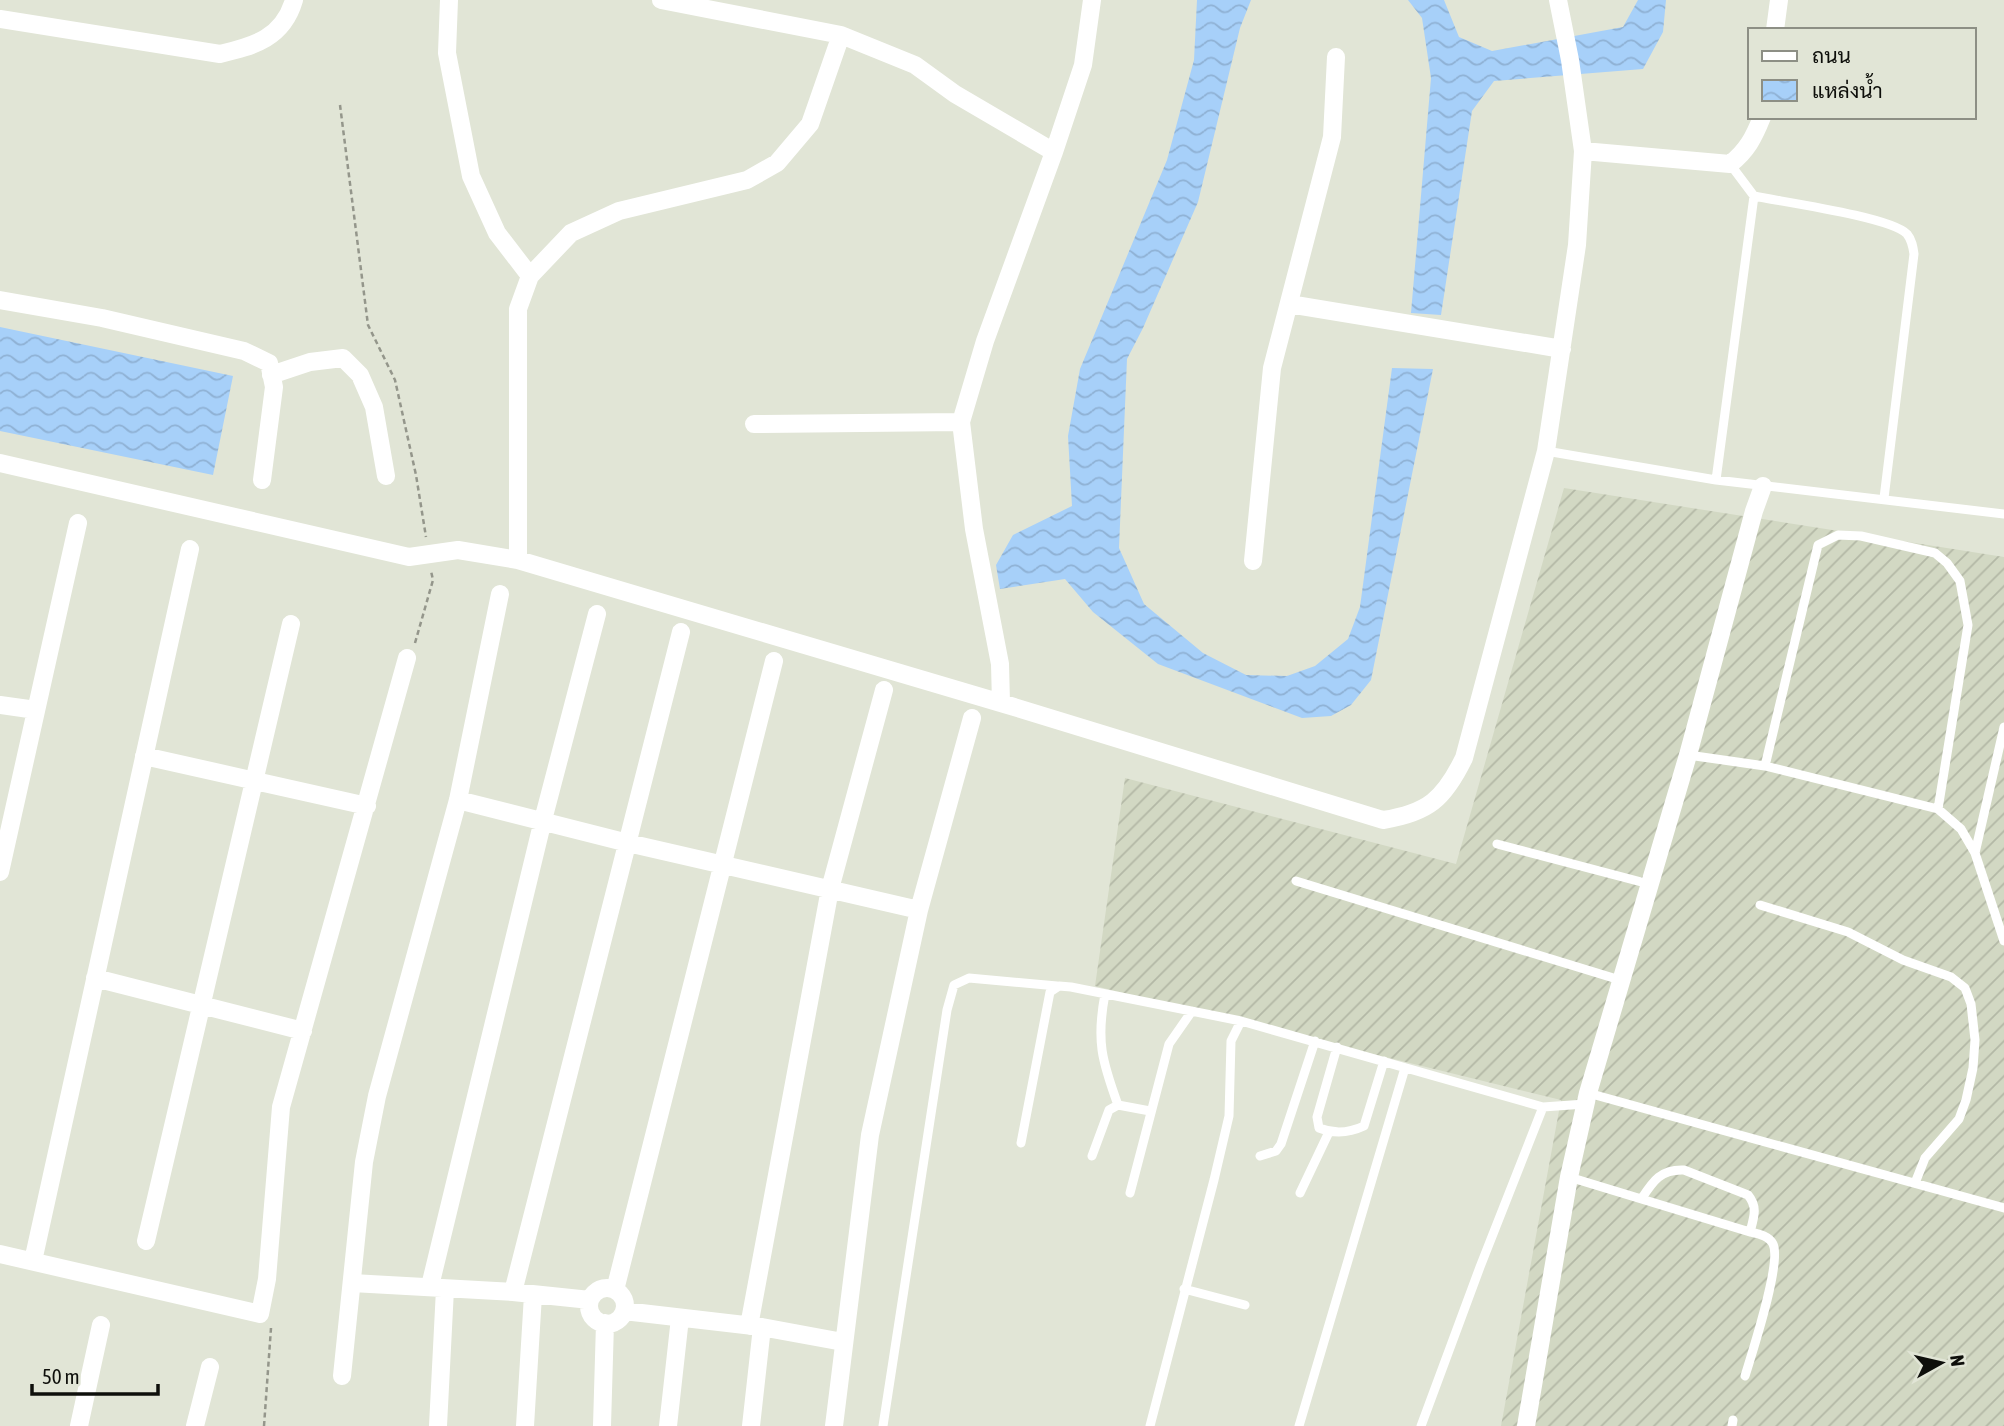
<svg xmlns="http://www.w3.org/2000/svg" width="2004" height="1426" font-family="'Asap Condensed',Sarabun,sans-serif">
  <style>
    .industrial { fill: url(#industrial-furrows) }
    .water { fill: url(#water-waves) }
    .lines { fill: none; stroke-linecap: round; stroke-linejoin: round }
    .path { stroke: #94968b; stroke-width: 2.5; stroke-dasharray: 5 3.5; stroke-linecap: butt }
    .service { stroke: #fff; stroke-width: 9 }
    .minor { stroke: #fff; stroke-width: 18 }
  </style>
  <defs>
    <pattern id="industrial-furrows" width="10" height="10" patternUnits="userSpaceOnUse" patternTransform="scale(1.75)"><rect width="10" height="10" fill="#d2d8c3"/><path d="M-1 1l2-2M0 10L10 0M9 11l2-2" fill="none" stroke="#b3b8a6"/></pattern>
    <pattern id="water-waves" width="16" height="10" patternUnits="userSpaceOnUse" patternTransform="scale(1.75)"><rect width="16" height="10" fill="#a7d0f9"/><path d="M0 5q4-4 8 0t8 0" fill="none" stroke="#8fb1d4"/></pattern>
  </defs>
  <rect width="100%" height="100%" fill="#e1e5d6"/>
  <path class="industrial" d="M1564 488 2004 557V1426H1501L1561 1100 1095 986 1125 778 1456 864Z"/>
  <path class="water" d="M1197 0H1251L1240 28 1198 202 1143 328 1127 359 1119 548 1144 604 1203 653 1246 675 1287 676 1315 666 1348 639 1360 607 1392 368 1433 369 1371 680 1351 705 1331 716 1302 718 1158 664 1093 612 1065 579 1000 589 996 565 1013 535 1072 506 1068 436 1080 369 1167 160 1194 60Z
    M1408 0H1444L1459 37 1492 51 1623 27 1638 0H1666L1663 32 1643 69 1494 81 1472 111 1441 315 1411 313 1431 78 1422 18Z
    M0 327 233 376 213 475 0 431Z"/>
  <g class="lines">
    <path class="path" d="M340 105 368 325 395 380 416 475 426 537
      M415 643 433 580 431 571
      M264 1426 271 1328"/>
    <path class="service" d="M1730 164 1754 196C1783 202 1891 217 1907 234 1912 240 1913 247 1914 254L1884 498
      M1546 451 1716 480 2004 514
      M1716 480 1754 196
      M1688 755 1765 766 1938 809 1961 829 1975 853 2004 941
      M1765 766 1818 545 1838 535 1861 536 1935 553 1947 563 1960 581 1968 625 1938 809
      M1497 844 1649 884
      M1975 853 2004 727
      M1296 881 1620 980
      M1760 905 1848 932 1903 960 1951 977 1965 988 1971 1004 1975 1040 1973 1068 1966 1100 1959 1119 1925 1158 1915 1183
      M1105 994C1096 1041 1102 1061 1118 1105
      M1337 1047 1317 1117 1319 1128C1334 1134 1349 1133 1364 1126L1384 1061
      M1588 1093 2004 1208
      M1021 1143 1050 992 1059 986 1071 987 1241 1021 1543 1107 1585 1104
      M1092 1156 1109 1110 1118 1105 1150 1111
      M1260 1156 1276 1151 1281 1144 1315 1041
      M1569 1177 1750 1232C1759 1234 1769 1236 1773 1244 1782 1262 1752 1353 1745 1376
      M1130 1193 1169 1044 1192 1011
      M1300 1193 1329 1132
      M1642 1198C1653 1181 1661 1169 1684 1170L1748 1195C1758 1207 1754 1217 1750 1232
      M1184 1289 1245 1305
      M883 1426 947 1010 954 985 969 978 1057 986
      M1150 1426 1214 1180 1229 1116 1231 1041 1241 1021
      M1299 1426 1405 1068
      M1421 1426 1480 1267 1543 1107
      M1732 1426 1733 1420"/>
    <path class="minor" d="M449 0 447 53 471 176 497 233 530 276
      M661 0 841 35 915 65 955 94 1054 152
      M0 19 220 54C254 46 283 38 294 0
      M1775 30 1779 0
      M1583 151 1730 164C1747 151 1754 137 1762 117
      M0 300 102 318 244 351 269 363 274 387 262 480
      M1289 304 1562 349
      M271 375 310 362 343 358 360 375 374 407 386 476
      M754 424 961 422
      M0 463 409 557 458 550 518 560 1001 703 1383 820C1428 813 1444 799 1464 758L1546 451 1577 245 1583 151 1570 60 1558 0
      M518 560V309L530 276 571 233 619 211 747 180 777 163 810 124 841 35
      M1253 561 1272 368 1332 137 1336 57
      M1001 703 1000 664 974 529 961 422 985 341 1054 152 1083 65 1092 0
      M0 705 36 710
      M144 756 367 806
      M458 800 628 843 919 910
      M0 872 78 523
      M95 978 303 1031
      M146 1241 291 624
      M0 1254 260 1314 267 1279 281 1107 407 658
      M33 1261 190 549
      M352 1283 513 1292 590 1300
      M430 1286 543 820 597 614
      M589 1306a18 18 0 1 1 36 0a18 18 0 1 1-36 0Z
      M615 1290 774 661
      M513 1292 681 632
      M624 1311 762 1327 843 1342
      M749 1326 830 889 884 690
      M342 1376 364 1162 377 1096 458 800 500 594
      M79 1426 101 1325
      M195 1426 210 1367
      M438 1426 445 1289
      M525 1426 533 1295
      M602 1426 605 1323
      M668 1426 680 1318
      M751 1426 762 1327
      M834 1426 870 1135 919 910 972 718
      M1526 1426 1569 1177 1588 1093 1688 755 1754 511 1763 486"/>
  </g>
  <rect x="1748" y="28" width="228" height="91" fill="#e1e5d6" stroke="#8d8f85" stroke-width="2"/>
  <rect x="1762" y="51" width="35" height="10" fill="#ffffff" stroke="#8d8f85" stroke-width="2"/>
  <text x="1812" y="63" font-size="21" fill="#0e0f0b">ถนน</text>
  <rect x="1762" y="80" width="35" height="21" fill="url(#water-waves)" stroke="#8d8f85" stroke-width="2"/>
  <text x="1812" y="98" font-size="21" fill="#0e0f0b">แหล่งน้ำ</text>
  <g transform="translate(1941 1363) rotate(82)" stroke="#e1e5d6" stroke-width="5" paint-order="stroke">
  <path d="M0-5L12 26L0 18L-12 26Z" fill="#0e0f0b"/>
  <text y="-10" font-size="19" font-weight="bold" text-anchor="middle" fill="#0e0f0b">N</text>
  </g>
  <path d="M32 1384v10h126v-10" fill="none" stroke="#0e0f0b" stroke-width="3.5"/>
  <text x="42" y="1384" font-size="21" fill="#0e0f0b" stroke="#e1e5d6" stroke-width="5" paint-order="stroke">50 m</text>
</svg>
